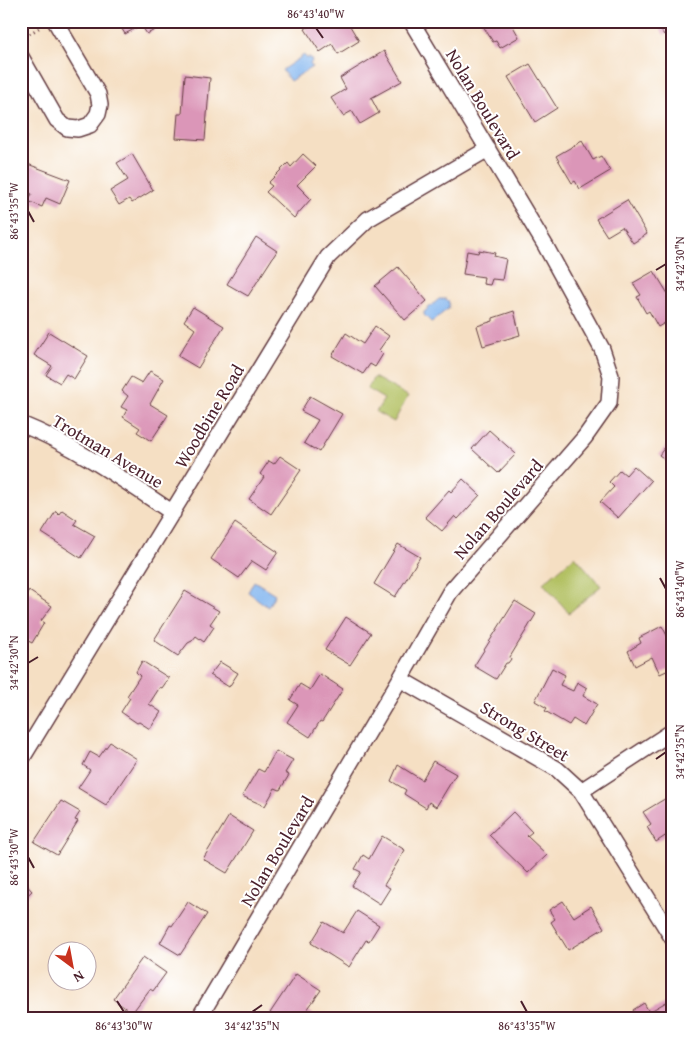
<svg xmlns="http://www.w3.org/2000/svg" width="694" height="1039" font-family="'Gentium Book Plus',serif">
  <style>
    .green { fill: #b3c163; stroke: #7e7047 }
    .water { fill: #82b5ef; stroke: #666a8d }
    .building { fill: #db96b8 }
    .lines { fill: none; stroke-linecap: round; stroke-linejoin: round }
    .street-casing { stroke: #643c42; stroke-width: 18 }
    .path { stroke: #643c42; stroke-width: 3; stroke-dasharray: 1 4; stroke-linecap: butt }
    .street { stroke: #fff; stroke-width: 15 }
    .ticks { fill: none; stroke: #4a1f2b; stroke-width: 2 }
    .labels { text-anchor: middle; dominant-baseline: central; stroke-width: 4; stroke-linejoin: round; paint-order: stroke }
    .street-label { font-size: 18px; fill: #4a1f2b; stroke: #fff }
    .neatline { fill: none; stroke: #4a1f2b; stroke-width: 2 }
    .ticks-label { font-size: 12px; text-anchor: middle; fill: #4a1f2b }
  </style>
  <rect width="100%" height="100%" fill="#fff"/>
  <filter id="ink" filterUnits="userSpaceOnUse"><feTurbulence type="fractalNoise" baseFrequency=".02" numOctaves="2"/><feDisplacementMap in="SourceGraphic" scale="10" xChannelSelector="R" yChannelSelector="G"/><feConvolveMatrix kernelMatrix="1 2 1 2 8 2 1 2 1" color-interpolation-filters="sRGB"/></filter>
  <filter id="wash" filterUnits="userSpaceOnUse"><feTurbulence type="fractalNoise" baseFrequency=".0096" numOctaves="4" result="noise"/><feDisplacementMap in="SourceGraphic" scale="20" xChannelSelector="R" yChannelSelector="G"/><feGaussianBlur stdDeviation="1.12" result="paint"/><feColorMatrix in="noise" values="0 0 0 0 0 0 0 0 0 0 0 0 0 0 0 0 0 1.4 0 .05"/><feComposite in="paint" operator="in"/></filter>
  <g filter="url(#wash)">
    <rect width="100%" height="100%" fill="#f5dfc3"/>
    <path class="green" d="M374 377 408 396 394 422 376 412 384 399 367 389Z
      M575 556 601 586 569 613 543 583Z"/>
    <path class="water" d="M304 55 306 58H310L312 61 310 64 312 67 290 81 282 70Z
      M439 299H446L449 302V308L433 321 431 322 424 315V312Z
      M254 581 275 594 268 607 248 592Z"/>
    <g id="blocks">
      <path class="building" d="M117 21H159L162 26 147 34 141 25 125 34Z
        M317 21H347L359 41 338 54 332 44 320 52 305 29Z
        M480 21H510L519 37 500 48 496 41 493 42Z
        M655 21H673V30L664 35Z
        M384 51 402 81 371 98 379 113 360 124 352 111 343 116 331 98 346 89 340 78Z
        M530 64 557 108 535 122 508 77Z
        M185 75 210 78 205 140 176 138 178 114H182Z
        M582 141 593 160 601 156 610 171 580 189 575 181 572 183 556 156Z
        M132 154 153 190 132 203 129 199 119 205 110 191 128 180 117 163Z
        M303 154 316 166 297 185 311 199 294 218 266 192 272 186 268 183 288 163 291 167Z
        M25 163 70 180 60 204 46 198 42 207 28 201 32 194 25 191 23 197 21 196V172Z
        M627 200 647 234 633 243 622 227 607 236 596 219Z
        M256 237 277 251 248 296 227 284Z
        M479 250 495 253 494 256 506 259 502 280 492 279 490 285 483 284 484 277 463 274 467 251 478 253Z
        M398 267 427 301 405 320 375 286Z
        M654 271 673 302V318L658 327 649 311 646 313 637 297 641 295 633 283Z
        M193 307 224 326 198 368 178 356 195 329 184 321Z
        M514 311 520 335 483 346 477 326 493 321V318Z
        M375 326 389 336 379 350 383 354 375 367 370 364 363 374 332 356 346 333 363 344Z
        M49 332 88 356 74 379 66 374 60 383 46 375 52 366 34 355Z
        M150 371 164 379 150 404 168 415 151 441 137 432 140 428 123 417 127 410 121 407 128 396 122 391 131 377 142 383Z
        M310 396 342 414 319 452 304 443 318 420 301 411Z
        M489 430 516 454 498 473 472 449Z
        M673 433V465L659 455 672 438 670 436Z
        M280 456 301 470 271 514 249 499 264 477 260 474 269 461 274 464Z
        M634 466 651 481 618 518 600 502 614 487 609 482 620 470 626 475Z
        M463 479 480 495 458 519 455 516 442 531 425 517 449 490 451 492Z
        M62 510 77 520 74 524 95 536 81 558 42 533 56 511 59 514Z
        M235 523 278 552 266 570 252 561 239 578 211 559Z
        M398 544 420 557 395 597 374 584Z
        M29 591 52 606 41 621 44 623 32 643 21 637V604Z
        M185 591 219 611 210 624 214 627 204 642 196 636 192 641 188 643 178 656 154 640Z
        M515 601 536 614 510 657 511 659 508 663H506L496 679 474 666Z
        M346 617 371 633 350 665 325 650Z
        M662 626 673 647V668L660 674 652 657 635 666 628 651 641 643 639 638Z
        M142 661 169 678 162 688 160 687 149 704 161 712 150 729 139 722 137 723 121 712 130 698 127 696 140 676 136 672Z
        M220 662 238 673 229 687 210 675Z
        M552 668 565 675 560 685 573 691 577 682 587 688 583 696 597 704 584 726 573 719 569 725 545 711 547 708 535 701Z
        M320 674 343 689 322 722 320 721 310 737 287 722 298 705 290 700 300 684 310 690Z
        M110 742 137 759 106 805 78 788 90 770 83 765 90 752 99 757Z
        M276 751 293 760 285 773 289 775 280 790 275 788 265 806 242 796 258 769 264 772Z
        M433 761 456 774 436 807 429 802 426 808 404 794 406 790 391 781 398 765 422 780Z
        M673 794V831L656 842 647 827 651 824 643 812Z
        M61 801 80 812 75 820 78 821 57 855 34 842Z
        M513 812 532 832 527 836 547 855 528 873 489 835Z
        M229 816 253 831 227 873 203 859Z
        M382 836 405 850 384 885 390 888 380 904 352 886 361 872 355 869 363 855 369 859Z
        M21 879 32 891 21 901Z
        M563 901 574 917 591 906 604 928 568 950 551 922 555 919 549 910Z
        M188 902 207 914 180 955 160 943 170 925 172 926Z
        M357 911 379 925 369 941 366 940 349 967 311 943 324 922 343 933Z
        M143 957 166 973 153 991 150 989 132 1013 113 999Z
        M296 974 321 990 307 1010 315 1015 313 1018H277L270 1013Z
        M668 1001 673 1009V1018H637L633 1010 644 1003 649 1012Z"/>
    </g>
  </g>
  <g filter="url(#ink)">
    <use href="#blocks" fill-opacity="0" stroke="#643c42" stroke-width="1"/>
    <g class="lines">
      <g class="street-casing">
        <path id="street" d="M21 57 57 120 67 128 78 129 90 125 98 114 100 105 98 94 55 21
          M21 424C76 446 124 480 173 513
          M400 679 557 769 581 791 673 939
          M21 760 328 257 368 219 488 149
          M581 791 673 731
          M199 1018 400 679 450 592 585 437 609 403 611 376 602 349 545 245 411 21"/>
      </g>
      <path class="path" d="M21 39 42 26"/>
      <use href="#street" class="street"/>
    </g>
  </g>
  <path class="ticks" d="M316 28 323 38M28 211 34 222M656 270 666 264M660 578 666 589M28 663 38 657M656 759 666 752M28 857 34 868M117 1001 124 1012M521 1001 527 1012M252 1012 262 1005"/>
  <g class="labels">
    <g class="street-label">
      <text transform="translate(483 104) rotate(59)">Nolan Boulevard</text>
      <text transform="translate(209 416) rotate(-59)">Woodbine Road</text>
      <text transform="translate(108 451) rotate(31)">Trotman Avenue</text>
      <text transform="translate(498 509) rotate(-49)">Nolan Boulevard</text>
      <text transform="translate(525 731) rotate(31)">Strong Street</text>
      <text transform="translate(277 851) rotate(-59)">Nolan Boulevard</text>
    </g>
  </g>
  <rect width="694" height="1039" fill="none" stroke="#fff" stroke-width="55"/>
  <g transform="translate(72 966) rotate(148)"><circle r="24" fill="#ffffff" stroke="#b7a5aa"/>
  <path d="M0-4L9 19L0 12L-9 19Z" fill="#c8321e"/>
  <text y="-8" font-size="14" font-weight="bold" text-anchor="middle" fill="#4a1f2b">N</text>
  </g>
  <rect x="28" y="28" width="638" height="984" class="neatline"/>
  <g class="ticks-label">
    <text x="316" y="18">86°43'40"W</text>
    <text transform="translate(14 211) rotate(-90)" y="4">86°43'35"W</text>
    <text transform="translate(680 264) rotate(-90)" y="4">34°42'30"N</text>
    <text transform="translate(680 589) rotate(-90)" y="4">86°43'40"W</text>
    <text transform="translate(14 663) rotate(-90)" y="4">34°42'30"N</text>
    <text transform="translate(680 752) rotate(-90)" y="4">34°42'35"N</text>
    <text transform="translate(14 857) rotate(-90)" y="4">86°43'30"W</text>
    <text x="124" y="1030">86°43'30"W</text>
    <text x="252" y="1030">34°42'35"N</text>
    <text x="527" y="1030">86°43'35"W</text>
  </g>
</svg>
